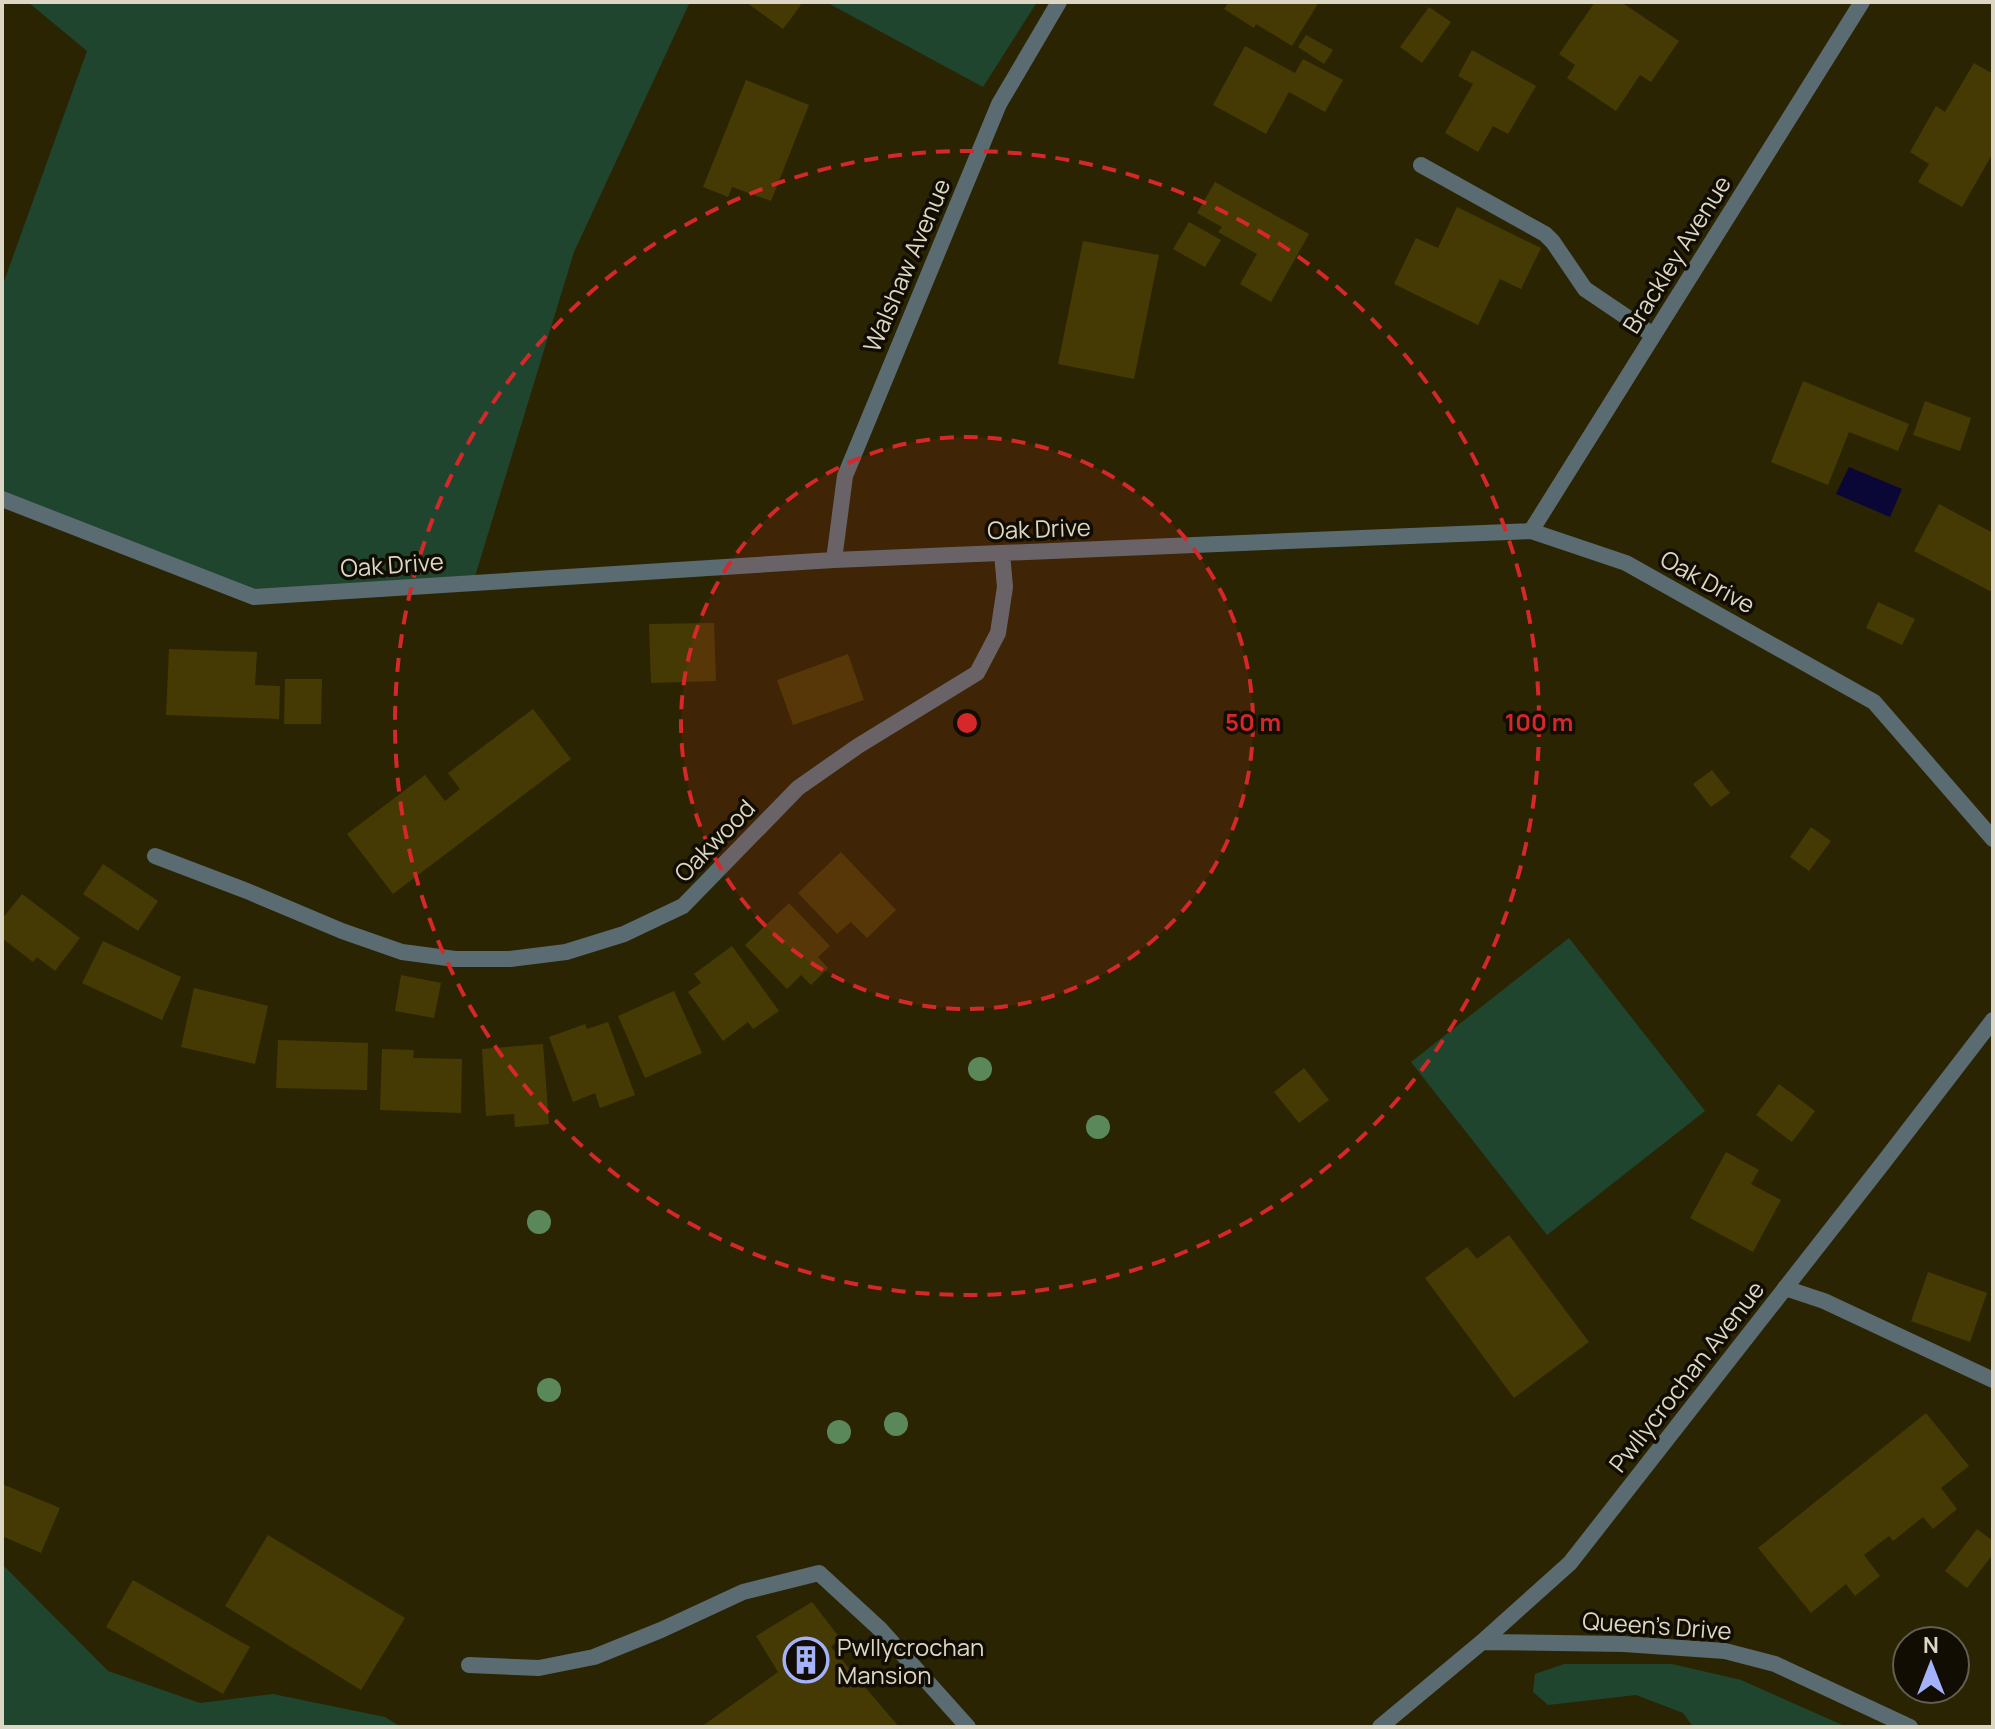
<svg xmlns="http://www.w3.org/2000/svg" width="1995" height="1729" font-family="Manrope,sans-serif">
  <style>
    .green { fill: #1f452e }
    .water { fill: #0a0736 }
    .building { fill: #463a04 }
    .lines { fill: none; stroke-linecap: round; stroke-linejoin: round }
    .service { stroke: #5a6c71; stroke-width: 16 }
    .minor { stroke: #5a6c71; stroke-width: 16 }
    .tree { fill: #5a885a }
    .ring { fill: none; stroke: #d62828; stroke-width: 4; stroke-dasharray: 14 10 }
    .labels { text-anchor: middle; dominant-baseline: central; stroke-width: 7; stroke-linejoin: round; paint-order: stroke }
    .street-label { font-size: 24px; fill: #dcd7c5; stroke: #110d02 }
    .poi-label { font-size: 24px; fill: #dcd7c5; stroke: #110d02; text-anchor: start }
    .centre { fill: #d62828; stroke: #110d02; stroke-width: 4 }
    .ring-label { font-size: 24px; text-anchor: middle; font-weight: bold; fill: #d62828; stroke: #110d02; stroke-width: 7; stroke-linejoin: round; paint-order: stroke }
  </style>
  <rect width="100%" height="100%" fill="#2b2402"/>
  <path class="green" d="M28 2H690L574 252 473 583 254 597 2 499V287L87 51Z
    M826 2H1037L983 87Z
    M1569 938 1705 1111 1547 1235 1411 1062Z
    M2 1564 108 1671 200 1703 273 1694 385 1717 401 1727H2Z
    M1564 1664H1672L1741 1680 1847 1727H1693L1683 1713 1636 1695 1548 1705 1533 1692 1535 1674Z"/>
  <path class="water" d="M1849 467 1902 489 1890 517 1836 494Z"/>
  <path class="building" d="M746 2H798L801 5 783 29Z
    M1229 2H1319L1292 46 1256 24 1254 28 1224 9Z
    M1595 2H1621L1679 41 1651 82 1640 75 1616 111 1567 78 1575 65 1559 54Z
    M1429 7 1451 22 1422 63 1400 47Z
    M1306 35 1333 50 1324 64 1298 47Z
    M1245 46 1295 73 1303 59 1343 80 1325 112 1289 92 1266 134 1213 105Z
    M1472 50 1536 86 1508 134 1493 126 1478 152 1445 133 1473 84 1458 76Z
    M1974 63 1993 74V153L1962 207 1918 182 1929 164 1910 152 1936 106 1945 112Z
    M746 80 809 105 771 201 732 187 728 197 703 187Z
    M1215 182 1309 234 1271 302 1240 284 1257 254 1218 232 1222 227 1197 213Z
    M1457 207 1541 248 1521 289 1500 279 1478 325 1394 284 1416 238 1438 248Z
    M1189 222 1221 240 1205 267 1173 249Z
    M1083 241 1159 255 1134 379 1058 364Z
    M1803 381 1909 424 1898 451 1849 432 1828 485 1771 462Z
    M1925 401 1971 418 1960 451 1913 435Z
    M1939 504 1993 533V587L1990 591 1914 551Z
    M1878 602 1915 619 1902 645 1866 628Z
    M714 623 716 681 651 683 649 624Z
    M169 649 257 652 255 685 280 686 279 719 166 715Z
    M848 654 864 700 793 725 777 680Z
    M285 679H322L321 724H284Z
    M533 709 571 759 393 894 347 834 425 775 445 801 460 789 448 773Z
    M1712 770 1730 793 1711 807 1693 784Z
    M1811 827 1831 841 1809 871 1790 857Z
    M841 852 896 910 867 938 851 922 837 934 798 893Z
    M103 864 158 901 138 931 83 894Z
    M22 894 80 938 55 971 37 957 33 962 2 938V919Z
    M789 903 830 946 818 957 828 968 811 985 801 975 787 989 745 945Z
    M103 941 181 977 162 1020 82 983Z
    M732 946 779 1011 753 1029 748 1022 723 1041 688 992 701 983 694 974Z
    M401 975 441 983 434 1018 395 1011Z
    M194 988 268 1006 255 1064 181 1047Z
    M674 991 702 1053 645 1078 618 1016Z
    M608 1022 635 1095 600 1108 595 1093 573 1102 549 1037 585 1024 587 1029Z
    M278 1040 368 1043 367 1090 276 1088Z
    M543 1044 549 1124 515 1127 514 1114 486 1116 482 1049Z
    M382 1049 414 1050 413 1058 462 1059 461 1113 380 1110Z
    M1304 1068 1329 1100 1299 1123 1274 1092Z
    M1779 1084 1815 1111 1792 1142 1756 1115Z
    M1726 1152 1759 1170 1751 1184 1781 1200 1753 1252 1690 1218Z
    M1509 1235 1589 1342 1514 1398 1425 1278 1467 1247 1477 1259Z
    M1928 1272 1987 1293 1970 1342 1911 1321Z
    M1926 1413 1969 1466 1941 1488 1957 1509 1933 1529 1923 1517 1893 1541 1889 1536 1864 1555 1880 1576 1855 1596 1846 1584 1811 1613 1758 1548Z
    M2 1484 60 1508 41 1553 2 1536Z
    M1977 1529 1993 1541V1554L1967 1588 1945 1571Z
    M268 1535 405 1618 361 1690 225 1606Z
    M133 1580 250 1647 223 1694 106 1627Z
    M812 1602 840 1638 831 1647 899 1727H701L778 1672 756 1636Z"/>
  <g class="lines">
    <path class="service" d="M1421 165 1545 234 1553 242 1585 289 1653 335
      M1785 1288 1824 1301 1993 1380
      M469 1665 539 1668 594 1657 661 1630 743 1592 819 1573 881 1630 968 1727"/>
    <path class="minor" d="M2 499 254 597 834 560 1531 531 1626 563 1874 702 1993 839
      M1531 531 1862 2
      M834 560 845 476 999 104 1059 2
      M155 856 247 891 342 931 402 952 455 959H510L566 952 624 934 683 906 798 788 858 746 977 673 998 633 1005 587 1002 553
      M1482 1642 1624 1644 1725 1651 1775 1664 1910 1727
      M1380 1727 1482 1642 1570 1563 1883 1163 1993 1020"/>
  </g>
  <g class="tree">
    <circle cx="980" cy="1069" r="12"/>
    <circle cx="1098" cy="1127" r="12"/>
    <circle cx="539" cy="1222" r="12"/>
    <circle cx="549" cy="1390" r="12"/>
    <circle cx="896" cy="1424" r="12"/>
    <circle cx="839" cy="1432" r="12"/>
  </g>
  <circle cx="967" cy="723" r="286" fill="#d62828" fill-opacity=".12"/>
  <g class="ring">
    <circle cx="967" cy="723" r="286"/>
    <circle cx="967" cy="723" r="572"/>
  </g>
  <defs>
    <g id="building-ring" transform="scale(2.3)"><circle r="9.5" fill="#110d02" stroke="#a4b2fc" stroke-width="1.5"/><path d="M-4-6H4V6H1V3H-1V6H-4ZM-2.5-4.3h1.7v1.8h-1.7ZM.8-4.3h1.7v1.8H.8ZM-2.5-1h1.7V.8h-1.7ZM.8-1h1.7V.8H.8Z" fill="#a4b2fc"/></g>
  </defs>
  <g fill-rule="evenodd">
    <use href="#building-ring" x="806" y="1660"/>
  </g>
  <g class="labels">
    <g class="street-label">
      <text transform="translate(1676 254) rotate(-58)">Brackley Avenue</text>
      <text transform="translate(906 265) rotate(-67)">Walshaw Avenue</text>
      <text transform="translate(1039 528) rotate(-2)">Oak Drive</text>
      <text transform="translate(392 564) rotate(-4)">Oak Drive</text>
      <text transform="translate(1708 581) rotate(29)">Oak Drive</text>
      <text transform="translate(714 840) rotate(-46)">Oakwood</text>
      <text transform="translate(1686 1376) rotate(-52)">Pwllycrochan Avenue</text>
      <text transform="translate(1657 1625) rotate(4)">Queen's Drive</text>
    </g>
    <g class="poi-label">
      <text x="837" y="1646">Pwllycrochan<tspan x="837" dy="28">Mansion</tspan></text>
    </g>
  </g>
  <circle cx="967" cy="723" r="12" class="centre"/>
  <g class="ring-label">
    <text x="1253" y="731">50 m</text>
    <text x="1539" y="731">100 m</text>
  </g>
  <rect width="1995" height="1729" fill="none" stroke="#dcd7c5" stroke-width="8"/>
  <g transform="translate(1931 1665)"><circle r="38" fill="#110d02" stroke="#625e50" stroke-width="2"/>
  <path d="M0-6L14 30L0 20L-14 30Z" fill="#a4b2fc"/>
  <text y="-12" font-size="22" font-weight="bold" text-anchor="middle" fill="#dcd7c5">N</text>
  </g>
</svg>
